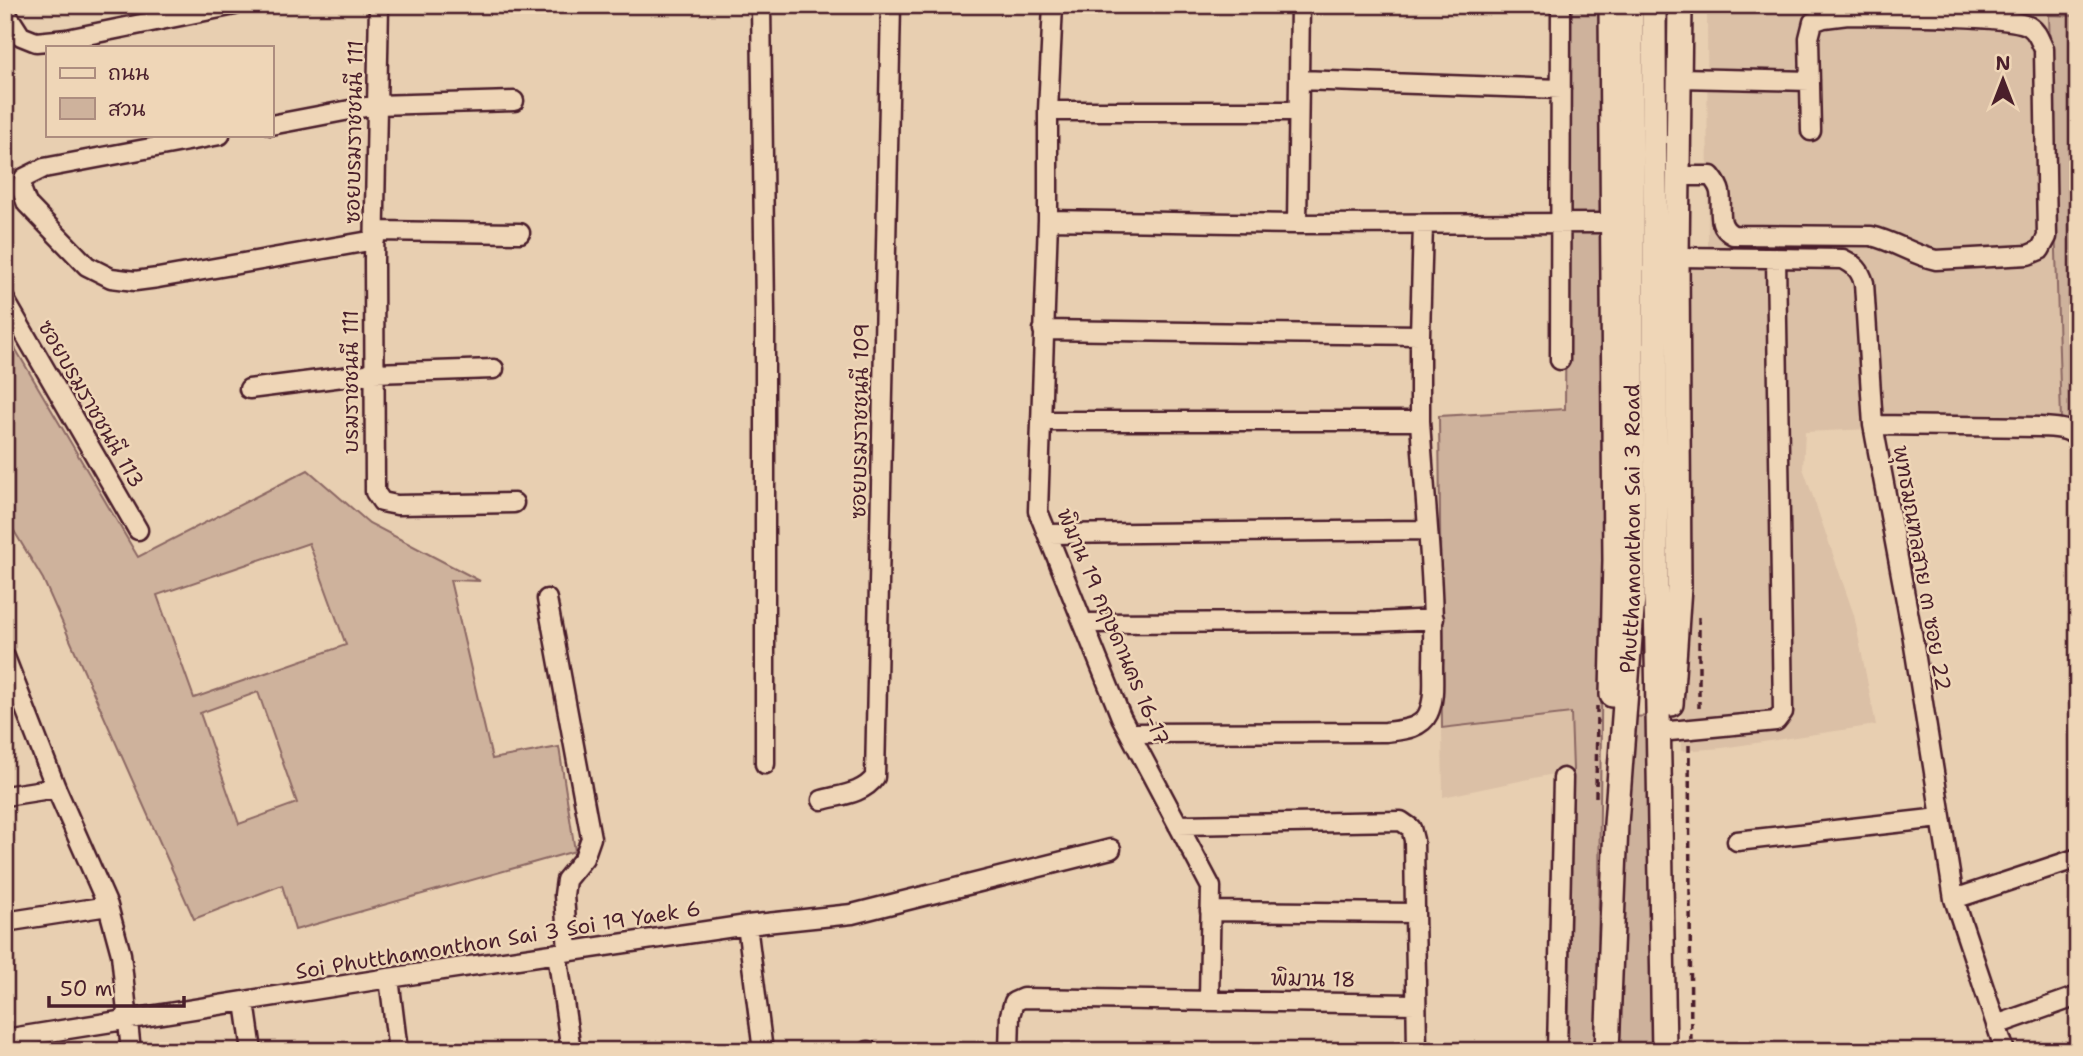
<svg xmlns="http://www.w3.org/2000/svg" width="2083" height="1056" font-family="'Shantell Sans','Playpen Sans Thai',sans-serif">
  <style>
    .built { fill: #dbc0a6 }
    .green { fill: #ceb29c; stroke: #8c6864; stroke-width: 2; fill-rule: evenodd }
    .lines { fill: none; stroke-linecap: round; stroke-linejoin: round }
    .minor-casing { stroke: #4a1f2b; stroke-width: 23 }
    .major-casing { stroke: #4a1f2b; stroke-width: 28 }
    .path { stroke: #4a1f2b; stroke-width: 3.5; stroke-dasharray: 7 5; stroke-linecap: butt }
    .minor { stroke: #efd6b7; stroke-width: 18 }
    .major { stroke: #efd6b7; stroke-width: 23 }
    .labels { text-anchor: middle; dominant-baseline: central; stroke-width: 5; stroke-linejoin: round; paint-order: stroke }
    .street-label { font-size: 21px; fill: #4a1f2b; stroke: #efd6b7 }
  </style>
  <rect width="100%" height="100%" fill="#e8cfb1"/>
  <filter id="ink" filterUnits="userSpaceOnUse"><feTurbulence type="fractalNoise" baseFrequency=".0143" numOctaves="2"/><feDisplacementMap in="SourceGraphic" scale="14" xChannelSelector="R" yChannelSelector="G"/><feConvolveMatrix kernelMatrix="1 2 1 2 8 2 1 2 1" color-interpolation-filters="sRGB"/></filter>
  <g filter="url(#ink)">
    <path class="built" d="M1707 5H2078V16H2049L2061 420 1805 432 1803 468 1854 615 1876 725 1722 748 1681 751 1685 247H1708Z
      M1571 713 1573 770 1443 797 1442 728Z"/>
    <path class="green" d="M1568 5H1603L1605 399 1597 1051H1568L1573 770 1571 713 1442 728 1439 416 1565 409Z
      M2049 15 2078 16V418L2061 420Z
      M5 331 138 557 308 470 369 523 480 581 450 580 492 759 559 747 575 851 295 930 282 885 194 919 43 579 5 516ZM309 543 346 645 194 698 157 595ZM258 692 297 803 239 824 200 713Z
      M1650 716 1651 1051H1620L1621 935 1632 717Z"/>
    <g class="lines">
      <g class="minor-casing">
        <path id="minor" d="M379 5 374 260 375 492 382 502 397 505 514 503
          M761 5 765 313V764
          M1053 5 1048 111V220L1038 511 1121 717 1211 887 1209 999
          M5 11 21 36 36 42 67 39 235 5
          M1679 78 1810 81
          M1299 80 1561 89
          M1048 111H1298
          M271 125 376 105 514 101
          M220 135 44 168 24 178 21 188 27 204 87 266 111 278 135 281 158 278 375 240
          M1679 176H1711C1715 181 1719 186 1720 192 1723 208 1715 226 1733 235L1871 236C1894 241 1913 255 1936 260L2028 255 2040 250 2047 237 2044 49C2040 42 2038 32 2030 27 2012 14 1879 16 1848 15L1824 18 1813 22 1809 38 1811 131
          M1048 220 1297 224 1612 223
          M1297 224 1300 5
          M376 231 520 233
          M1677 257 1843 259C1855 265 1860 270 1864 283L1873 425 1912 633 1954 899 2005 1051
          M5 300 138 530
          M1420 335 1423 224
          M1560 360 1561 5
          M249 389 374 373 494 369
          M1041 421H1420V335L1043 330
          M1873 425 2040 427C2053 428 2070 427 2078 439
          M1048 534 1427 530
          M547 599 591 838 584 858 566 880 564 895 568 951
          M1083 623 1377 622 1434 619
          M5 657 56 788 108 906 121 954 131 1051
          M1670 731 1776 721 1783 712 1776 258
          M1130 733 1386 732C1401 730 1421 729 1428 714 1435 700 1433 681 1433 666 1435 585 1425 502 1420 421
          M5 796 56 788
          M822 800C840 795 863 794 875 777L891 5
          M1178 825 1401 821 1411 828 1414 840 1417 1051
          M1737 841 1940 818
          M1954 899 2078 858
          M1210 911 1415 913
          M5 922 108 906
          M747 925 852 914 1111 849
          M557 953 571 1051
          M389 978 398 1051
          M245 1002 252 1051
          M1996 1025 2078 996
          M5 1039 389 978 747 925 763 1051
          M868 1051H869
          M1009 1051 1010 1015 1014 1002 1023 998 1416 1004
          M1557 1051 1563 778"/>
      </g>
      <g class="major-casing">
        <g id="major">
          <path d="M1611 5 1615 560 1612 695"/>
          <path d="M1654 5 1656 596 1664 1051"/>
          <path d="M1671 704 1679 587 1677 257 1680 5"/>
          <path id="s1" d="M1607 1051 1616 824 1633 597 1631 5"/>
        </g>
      </g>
      <path class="path" d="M1699 617V711
        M1689 745 1691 1051
        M1596 797 1597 706"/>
      <use href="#minor" class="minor"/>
      <use href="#major" class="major"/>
    </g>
  </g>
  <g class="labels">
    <g class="street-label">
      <text transform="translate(354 132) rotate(-89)">ซอยบรมราชชนนี 111</text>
      <text transform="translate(351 382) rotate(-90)">บรมราชชนนี 111</text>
      <text transform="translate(91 404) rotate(60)">ซอยบรมราชชนนี 113</text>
      <text transform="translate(860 421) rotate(-89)">ซอยบรมราชชนนี 109</text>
      <text stroke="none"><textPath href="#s1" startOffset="523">Phutthamonthon Sai 3 Road</textPath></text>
      <text transform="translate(1922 568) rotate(80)">พุทธมณฑลสาย ๓ ซอย 22</text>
      <text transform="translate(1113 627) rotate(67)">พิมาน 19 กฤษดานคร 16-17</text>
      <text transform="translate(498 940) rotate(-9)">Soi Phutthamonthon Sai 3 Soi 19 Yaek 6</text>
      <text transform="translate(1313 979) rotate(1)">พิมาน 18</text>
    </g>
  </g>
  <rect width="2083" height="1056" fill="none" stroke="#efd6b7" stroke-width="28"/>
  <rect x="14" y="14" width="2055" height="1028" fill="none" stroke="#4a1f2b" stroke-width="2.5" filter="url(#ink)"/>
  <rect x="46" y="46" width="228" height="91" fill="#efd6b7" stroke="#ad8d7f" stroke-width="2"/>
  <rect x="60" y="68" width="35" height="10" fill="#efd6b7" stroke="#ad8d7f" stroke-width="2"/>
  <text x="108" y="80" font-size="21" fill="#4a1f2b">ถนน</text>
  <rect x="60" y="98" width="35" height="21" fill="#ceb29c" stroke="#ad8d7f" stroke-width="2"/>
  <text x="108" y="116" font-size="21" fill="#4a1f2b">สวน</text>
  <g transform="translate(2003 80)" stroke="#efd6b7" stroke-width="5" paint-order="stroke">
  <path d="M0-5L12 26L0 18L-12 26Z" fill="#4a1f2b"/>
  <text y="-10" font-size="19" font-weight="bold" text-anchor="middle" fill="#4a1f2b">N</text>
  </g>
  <path d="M49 996v10h135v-10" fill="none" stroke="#4a1f2b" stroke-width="3.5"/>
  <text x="60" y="996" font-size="21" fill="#4a1f2b" stroke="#efd6b7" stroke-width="5" paint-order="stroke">50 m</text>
</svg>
